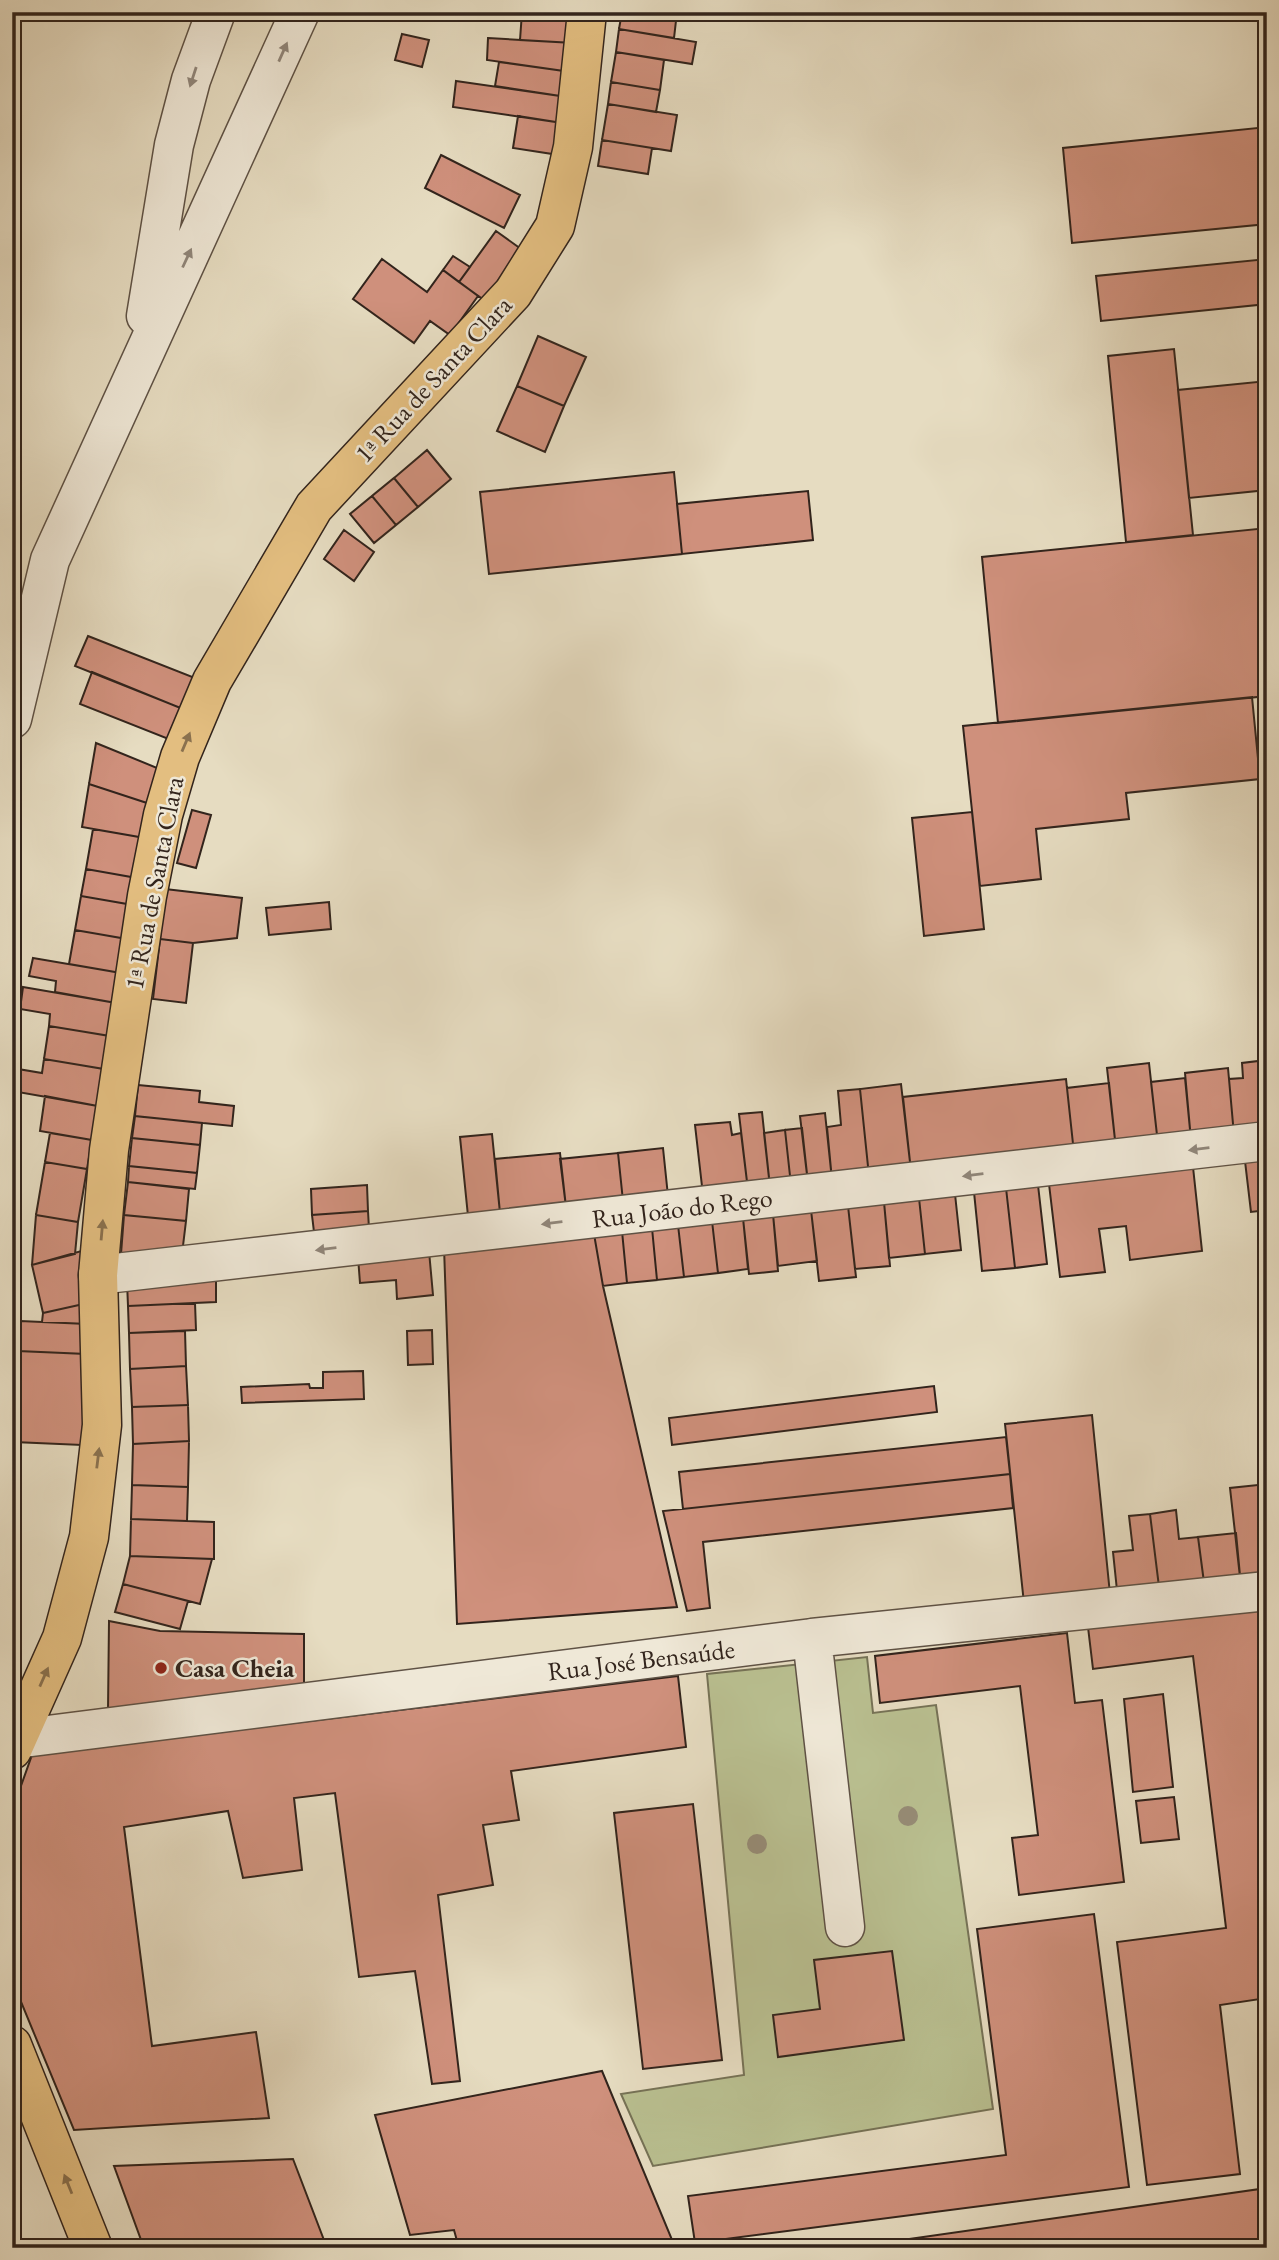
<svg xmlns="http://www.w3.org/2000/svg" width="1279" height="2260" font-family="'EB Garamond',serif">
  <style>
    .green { fill: #b9bf90; stroke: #767256; stroke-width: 2 }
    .building { fill: #cf907c; stroke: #32241c; stroke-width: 2 }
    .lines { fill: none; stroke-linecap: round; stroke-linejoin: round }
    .minor-casing { stroke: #5f5245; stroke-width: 41 }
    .major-casing { stroke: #32241c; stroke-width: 41 }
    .minor { stroke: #efe8d7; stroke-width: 38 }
    .major { stroke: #e3be80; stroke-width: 38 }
    .tree { fill: #968c76 }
    .oneway { fill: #90867a }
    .oneway2 { fill: #8a714e }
    .poi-dot { fill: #8f2418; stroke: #efe8d7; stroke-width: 2.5 }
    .labels { text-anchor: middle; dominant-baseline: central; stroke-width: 5; stroke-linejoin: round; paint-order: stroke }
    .street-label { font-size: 26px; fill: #32241c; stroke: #efe8d7 }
    .poi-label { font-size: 26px; font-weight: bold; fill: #32241c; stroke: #efe8d7; text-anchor: start }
  </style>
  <rect width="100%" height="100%" fill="#e6dcc1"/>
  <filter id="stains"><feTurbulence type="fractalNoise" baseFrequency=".00286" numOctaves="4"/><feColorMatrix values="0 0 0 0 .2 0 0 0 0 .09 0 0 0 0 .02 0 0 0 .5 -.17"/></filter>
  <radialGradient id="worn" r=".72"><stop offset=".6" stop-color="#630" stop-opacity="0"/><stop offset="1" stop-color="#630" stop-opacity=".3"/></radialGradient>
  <path class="green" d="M867 1657 873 1713 936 1705 993 2109 653 2166 621 2094 744 2075 707 1674Z"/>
  <path class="building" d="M522 12 575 15 573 43 520 40Z
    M622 12H677L674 38 619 29Z
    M619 29 696 42 692 64 616 52Z
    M402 34 429 40 422 67 395 60Z
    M488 38 573 43 571 72 487 60Z
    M616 52 664 60 660 90 611 82Z
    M499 62 571 72 567 97 495 86Z
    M456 81 567 97 563 123 453 107Z
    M611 82 660 90 656 112 608 104Z
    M608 104 677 115 671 151 602 140Z
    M518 116 563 123 559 155 513 148Z
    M1267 127V224L1072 243 1063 148Z
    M602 140 652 148 648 174 598 166Z
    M441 155 520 195 504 228 425 188Z
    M496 231 521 249 484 300 459 282Z
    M453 256 470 267 459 282 443 270Z
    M382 259 427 292 443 270 478 296 450 335 430 321 414 343 353 299Z
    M1267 259V304L1101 321 1096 276Z
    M538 336 586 357 564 406 517 386Z
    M1174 349 1193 535 1126 542 1108 356Z
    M1267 381V490L1189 498 1178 390Z
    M517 386 564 406 545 452 497 431Z
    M427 450 451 479 418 507 394 478Z
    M674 472 682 554 489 574 480 492Z
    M394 478 418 507 396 525 372 496Z
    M808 491 813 540 682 554 677 504Z
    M372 496 396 525 374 543 350 514Z
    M1267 528V696L998 723 982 557Z
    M344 530 374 552 354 581 324 559Z
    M88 636 195 678 183 709 75 666Z
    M92 672 183 709 171 740 80 704Z
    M1252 697 1260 779 1126 793 1129 819 1036 829 1041 879 980 886 963 726Z
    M96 743 162 770 150 804 89 784Z
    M89 784 150 804 145 838 82 827Z
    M192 810 211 815 196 868 177 863Z
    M972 812 984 929 924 936 912 818Z
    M93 829 145 838 137 878 86 869Z
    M86 869 137 878 133 905 81 896Z
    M165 889 242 898 237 938 193 943 160 939Z
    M81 896 133 905 127 939 75 930Z
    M329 902 331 929 269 935 266 908Z
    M75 930 127 939 121 973 69 964Z
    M160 939 193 943 186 1003 153 999Z
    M33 958 121 973 116 1003 55 992 56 981 29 976Z
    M23 987 116 1003 110 1036 49 1026 50 1014 20 1009Z
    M49 1026 110 1036 104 1069 44 1059Z
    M44 1059 104 1069 98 1106 12 1091V1068L42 1073Z
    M1267 1060V1132L1234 1135 1229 1079 1243 1078 1242 1063Z
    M1149 1063 1158 1144 1116 1149 1107 1068Z
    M1228 1068 1234 1135 1191 1140 1185 1073Z
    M1185 1078 1191 1140 1158 1144 1151 1082Z
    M1066 1079 1074 1153 911 1171 903 1097Z
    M1109 1083 1116 1149 1074 1153 1067 1088Z
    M901 1084 911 1171 869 1176 860 1089Z
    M138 1085 200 1091 199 1102 234 1106 232 1126 135 1116Z
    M860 1089 869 1176 832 1180 827 1127 841 1125 838 1091Z
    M45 1096 98 1106 92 1140 40 1131Z
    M762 1112 770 1187 748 1190 739 1114Z
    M825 1113 832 1180 808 1183 800 1116Z
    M135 1116 202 1123 200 1145 132 1138Z
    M730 1122 732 1135 741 1133 748 1190 703 1195 695 1125Z
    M802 1128 808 1183 791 1185 785 1130Z
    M785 1130 791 1185 770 1187 764 1133Z
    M50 1133 92 1140 87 1169 45 1162Z
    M492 1134 500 1213 468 1216 460 1137Z
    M132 1138 200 1145 197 1173 129 1166Z
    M663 1148 668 1196 623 1201 618 1153Z
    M560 1153 566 1207 500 1213 495 1159Z
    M618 1153 623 1201 566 1207 560 1159Z
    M1267 1158V1210L1251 1212 1245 1161Z
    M45 1162 87 1169 78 1222 36 1215Z
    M129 1166 197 1173 195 1189 128 1182Z
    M1193 1167 1202 1251 1130 1260 1126 1226 1099 1229 1105 1272 1060 1277 1049 1184Z
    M128 1182 189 1189 186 1221 124 1215Z
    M367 1185 368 1211 312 1215 311 1189Z
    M1038 1185 1047 1264 1015 1268 1006 1188Z
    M1006 1188 1015 1268 982 1271 974 1192Z
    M955 1194 961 1250 925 1254 919 1198Z
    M919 1198 925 1254 889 1258 884 1202Z
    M884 1202 890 1266 855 1269 848 1206Z
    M848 1206 856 1277 819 1281 811 1210Z
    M811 1210 817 1261 778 1266 773 1214Z
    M368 1211 369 1229 314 1232 312 1215Z
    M773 1214 778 1271 749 1274 743 1218Z
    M36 1215 78 1222 75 1254 32 1265Z
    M124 1215 186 1221 182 1254H121Z
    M743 1218 748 1269 718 1273 712 1221Z
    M712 1221 718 1273 684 1277 678 1225Z
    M678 1225 684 1277 657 1280 652 1228Z
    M652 1228 657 1280 627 1283 622 1231Z
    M622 1231 627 1283 603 1286 594 1234Z
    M594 1234 603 1286 677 1607 457 1624 444 1247Z
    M85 1250 88 1303 43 1313 32 1265Z
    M429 1251 433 1295 397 1299 396 1280 360 1283 358 1257Z
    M216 1278V1302L128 1306 127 1282Z
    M88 1303 87 1324 42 1322 43 1313Z
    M195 1303 196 1330 129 1333 128 1306Z
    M20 1321 87 1324 86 1354 18 1351Z
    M432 1330 433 1364 408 1365 407 1331Z
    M185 1331 186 1366 130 1369 129 1333Z
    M18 1351 86 1354 82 1445 14 1442Z
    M186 1366 188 1405 132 1407 130 1369Z
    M363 1371 364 1399 242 1403 241 1387 309 1384 310 1388H323V1372Z
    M934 1386 937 1412 672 1445 669 1418Z
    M188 1405 189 1441 133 1444 132 1407Z
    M1092 1415 1111 1604 1025 1613 1005 1424Z
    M1006 1437 1010 1474 683 1509 679 1472Z
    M189 1441 188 1487 132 1485 133 1444Z
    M1010 1474 1013 1508 703 1542 710 1608 687 1611 663 1511Z
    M1267 1484V1583L1241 1586 1230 1488Z
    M132 1485 188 1487 187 1521 131 1519Z
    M1176 1510 1179 1539 1198 1537 1205 1590 1160 1595 1150 1514Z
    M1150 1514 1160 1595 1118 1600 1113 1552 1133 1550 1129 1516Z
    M131 1519 214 1522V1559L130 1556Z
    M1236 1533 1241 1586 1205 1590 1198 1537Z
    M130 1556 212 1559 200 1604 123 1584Z
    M123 1584 188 1601 180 1629 115 1612Z
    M1267 1604V1998L1220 2005 1240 2174 1147 2185 1117 1942 1226 1928 1193 1656 1093 1669 1088 1627Z
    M109 1621 160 1631 304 1634V1687L108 1710Z
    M1067 1633 1075 1703 1102 1700 1124 1882 1019 1895 1012 1838 1038 1835 1020 1686 880 1703 875 1656Z
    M678 1676 686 1747 511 1771 519 1820 483 1825 493 1885 438 1895 460 2081 432 2084 415 1971 359 1977 335 1793 294 1798 302 1870 243 1878 228 1811 124 1827 152 2046 256 2032 269 2118 74 2130 19 1997 12 1965V1811L32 1755Z
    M1163 1694 1173 1787 1133 1792 1124 1699Z
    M1174 1797 1179 1839 1141 1843 1136 1801Z
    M693 1804 722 2060 643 2069 614 1813Z
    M1094 1914 1129 2187 695 2243 688 2196 1006 2155 977 1929Z
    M892 1951 904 2040 778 2057 773 2015 820 2009 814 1960Z
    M602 2071 675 2247 459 2248 454 2230 410 2235 375 2115Z
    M293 2159 327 2248H144L114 2166Z
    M1267 2188V2248H846Z"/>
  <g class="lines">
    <g class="minor-casing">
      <path id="minor" d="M146 316 174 145 191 80 216 12
        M12 719 50 560 300 12
        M98 1275 1267 1141
        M812 1638 845 1927
        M16 1739 812 1638 1267 1591"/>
    </g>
    <g class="major-casing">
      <path id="major" d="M12 1750 62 1638 89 1537 102 1425 98 1275 109 1150 147 896 163 815 180 757 212 681 314 507 513 293 555 226 573 147 587 12
        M12 2045 93 2248"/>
    </g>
    <use href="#minor" class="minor"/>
    <use href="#major" class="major"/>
  </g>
  <g class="tree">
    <circle cx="908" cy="1816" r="10"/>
    <circle cx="757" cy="1844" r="10"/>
  </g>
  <defs><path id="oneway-solid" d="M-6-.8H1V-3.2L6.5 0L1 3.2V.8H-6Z" transform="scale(1.75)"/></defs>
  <g class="oneway">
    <use href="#oneway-solid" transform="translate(283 52) rotate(-66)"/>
    <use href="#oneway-solid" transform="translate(193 77) rotate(108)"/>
    <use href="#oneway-solid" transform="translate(187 258) rotate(-65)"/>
    <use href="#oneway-solid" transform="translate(1199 1149) rotate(173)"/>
    <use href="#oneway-solid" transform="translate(973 1175) rotate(173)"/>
    <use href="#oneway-solid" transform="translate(552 1223) rotate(173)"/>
    <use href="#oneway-solid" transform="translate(326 1249) rotate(173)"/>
  </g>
  <g class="oneway2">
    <use href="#oneway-solid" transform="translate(186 742) rotate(-67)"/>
    <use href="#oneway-solid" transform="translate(102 1230) rotate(-85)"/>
    <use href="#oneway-solid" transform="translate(98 1458) rotate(-83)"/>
    <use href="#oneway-solid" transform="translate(44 1677) rotate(-66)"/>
    <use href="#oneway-solid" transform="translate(68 2184) rotate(-112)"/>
  </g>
  <circle class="poi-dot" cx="161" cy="1668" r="7"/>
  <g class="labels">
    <g class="street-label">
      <text transform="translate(433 379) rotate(-47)">1ª Rua de Santa Clara</text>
      <text transform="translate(154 883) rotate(-79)">1ª Rua de Santa Clara</text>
      <text transform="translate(682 1208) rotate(-7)">Rua João do Rego</text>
      <text transform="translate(641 1660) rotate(-7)">Rua José Bensaúde</text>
    </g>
    <g class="poi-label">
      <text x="175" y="1668">Casa Cheia</text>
    </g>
  </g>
  <rect width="1279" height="2260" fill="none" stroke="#e6dcc1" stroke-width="42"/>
  <rect x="14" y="14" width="1251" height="2232" fill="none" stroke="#32241c" stroke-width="3.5"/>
  <rect x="21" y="21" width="1237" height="2218" fill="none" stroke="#32241c" stroke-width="2"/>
  <rect width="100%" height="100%" filter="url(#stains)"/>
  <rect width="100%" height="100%" fill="url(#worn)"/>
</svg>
